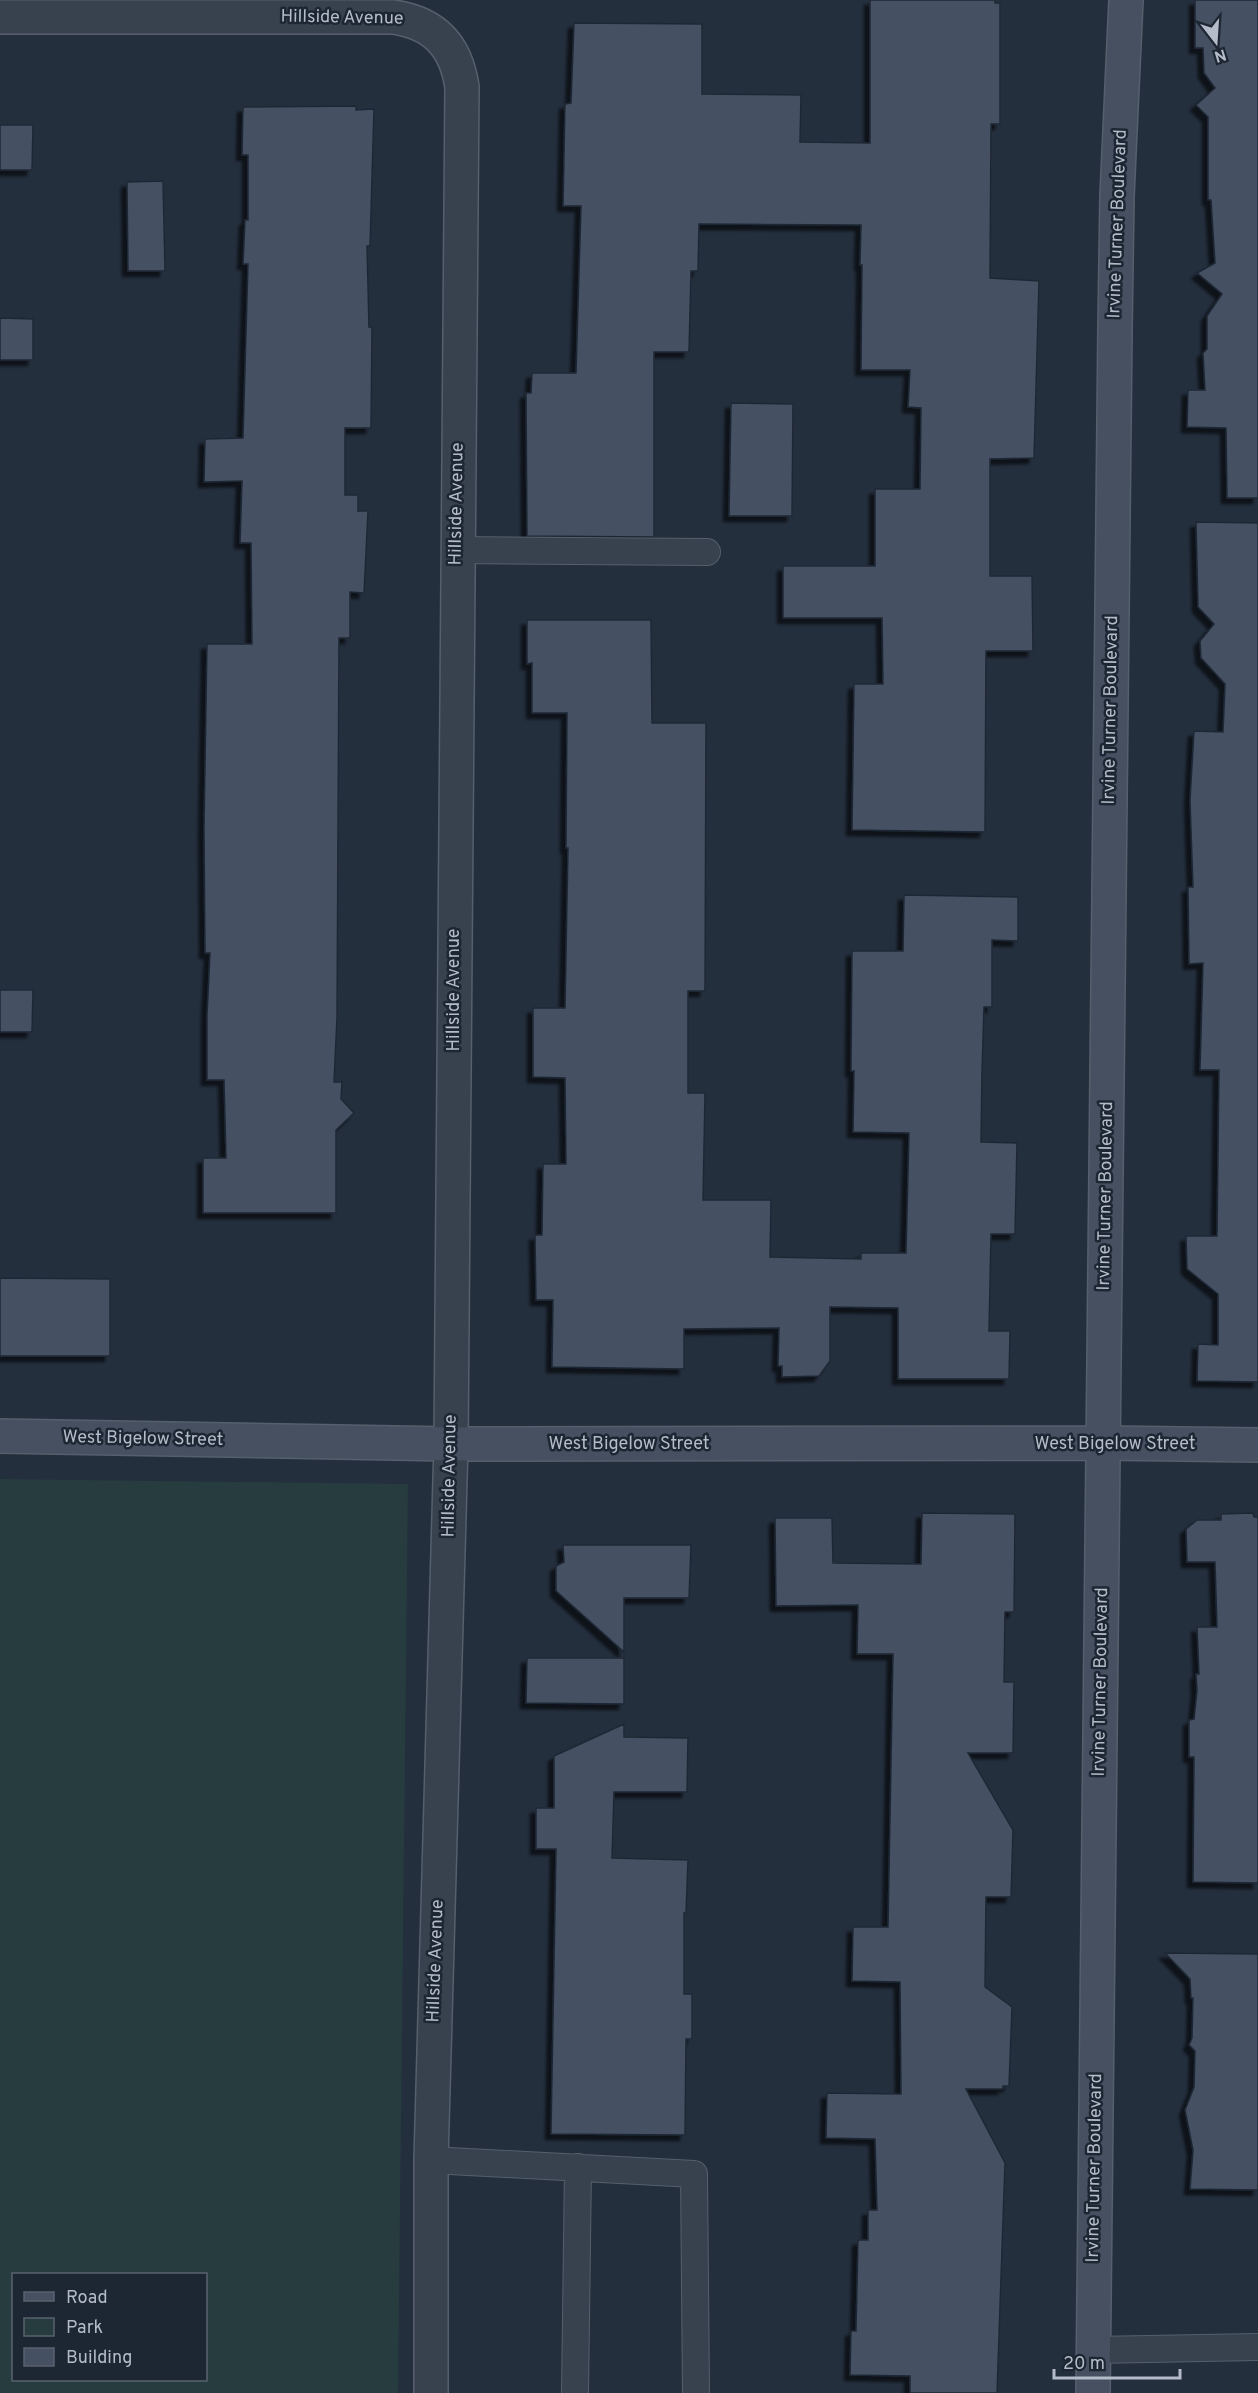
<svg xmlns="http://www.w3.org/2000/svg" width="1258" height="2393" font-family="Overpass,sans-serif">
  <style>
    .green { fill: #263c3f; fill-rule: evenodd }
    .building { fill: #455162; stroke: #1f2835; stroke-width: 1.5; filter: url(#shadow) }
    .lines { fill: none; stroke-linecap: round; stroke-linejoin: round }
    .lane-casing { stroke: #565f6c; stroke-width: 28 }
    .street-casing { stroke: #565f6c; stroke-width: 36 }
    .secondary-casing { stroke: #565f6c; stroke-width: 36 }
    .lane { stroke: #38414e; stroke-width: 26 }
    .street { stroke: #38414e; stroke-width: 33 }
    .secondary { stroke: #465061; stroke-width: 33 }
    .labels { text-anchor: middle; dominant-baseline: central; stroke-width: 5; stroke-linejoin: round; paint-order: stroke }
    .street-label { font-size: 18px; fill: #b4bcc9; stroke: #1d2633 }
  </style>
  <defs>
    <filter id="shadow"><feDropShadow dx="-5.5" dy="5.5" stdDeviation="1.5" flood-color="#0009"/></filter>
  </defs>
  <rect width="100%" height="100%" fill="#242f3e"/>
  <path class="green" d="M0 1479 408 1484 398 2393H0ZM14 2274H206V2380H14Z"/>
  <path class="building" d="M870 0H995V3H1000V124H991L990 278 1039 281 1034 458 990 459V576H1032L1033 651H986L985 832 852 830 854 684H883L882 618H783V566H875V489H920L921 408 908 407 910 370H861L862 265H860L861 225 699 224 698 271H691L689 352H654V537L527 536 526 393H531L532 373H576L581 206H563L565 104 571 103 574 23 702 24V94L801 95 800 142 870 143Z
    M1195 0H1258V498H1227L1226 428 1187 427 1188 390H1205L1203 353 1207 349V316L1222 294 1197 273 1215 263 1211 200H1208V117L1196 105 1215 88 1204 73 1203 48H1195Z
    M356 106V110L374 109 370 246H367L369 327H372L371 428H345V495H358V511H368L364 593 350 592V638H339L337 1018 334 1082H342L341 1099 354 1113 336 1130V1213H203V1158H226L224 1080H207V1015L210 953H205L204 828 207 644H252L251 543H240L242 481 204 482 205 439 243 438 248 264H243L245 220H248V155H242L243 107Z
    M0 125H33L32 170H0Z
    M163 181 165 271H128L127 182Z
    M0 318 33 319V360H0Z
    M731 403 793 404 792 516H729Z
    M1196 522 1258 523V1382L1197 1381 1198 1344 1218 1345V1294L1187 1269 1186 1236H1217L1219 1070H1200L1203 963 1189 964 1188 887H1193L1190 800 1194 731 1223 732 1225 684 1201 658 1200 641 1214 624 1198 607Z
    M527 620H651L652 723H706L705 991H688V1093H705L703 1200H771L770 1257 861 1259V1253H906L909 1133 853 1132 854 1071H851L852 951H903L904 895 1018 897V941L992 940V1007H984L982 1071 981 1142 1017 1143 1015 1234H991L989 1331H1010L1009 1379H898V1308L830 1307V1361L819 1376 782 1377V1366H778L779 1328 684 1329V1369L552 1367 553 1300H536L535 1235H542L543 1164H566L565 1078 533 1077V1008H565L568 848H566L567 713H532V663L527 664Z
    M0 990H33L32 1032H0Z
    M0 1278 110 1279V1356H0Z
    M922 1513 1015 1514 1014 1612H1005L1004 1682H1014L1013 1753H968L1013 1830 1011 1897H986L985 1987 1012 2007 1009 2086H1003V2089H966L1005 2163 997 2393H910V2376L850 2375 851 2331H856L858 2240H868V2210H877L875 2139 826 2138 827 2093 901 2094 900 1982 852 1981 853 1927H888L893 1654H857L858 1605 776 1606 775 1518H832L833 1563 921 1564Z
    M1253 1513 1254 1517H1258V1883L1193 1882 1194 1757H1189V1720L1194 1719 1197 1690 1196 1674H1199L1197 1627H1217L1215 1562H1187L1186 1529 1197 1520H1221V1514Z
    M563 1545H691L689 1598H624V1652L556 1591V1566L564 1562Z
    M527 1658H624V1704L526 1703Z
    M624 1724V1737L688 1738 687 1792H614L612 1858 688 1860 686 1913H684V1994H692V2039H686L685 2135 551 2134 556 1849H536V1808H554V1756Z
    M1165 1953 1258 1954V2190L1190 2189 1193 2150 1185 2110 1194 2087 1195 2051 1189 2045 1192 2038 1193 1998H1191L1190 1979Z"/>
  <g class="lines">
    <g class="lane-casing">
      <path id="lane" d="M457 550 707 552
        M431 2160 694 2174 696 2393
        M1093 2350 1258 2347
        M575 2393 578 2167"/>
    </g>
    <g class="street-casing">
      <path id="street" d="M0 17H393C435 23 456 46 462 87L451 1444 431 2160V2393"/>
    </g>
    <g class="secondary-casing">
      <path id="secondary" d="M0 1436 451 1444 1104 1443 1258 1445
        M1093 2393 1115 329 1117 196 1126 0"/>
    </g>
    <use href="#lane" class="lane"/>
    <use href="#street" class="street"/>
    <use href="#secondary" class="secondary"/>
  </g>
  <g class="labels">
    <g class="street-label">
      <text transform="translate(342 18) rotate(1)">Hillside Avenue</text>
      <text transform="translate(1118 224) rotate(-88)">Irvine Turner Boulevard</text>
      <text transform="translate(457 504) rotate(-89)">Hillside Avenue</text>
      <text transform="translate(1111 710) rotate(-89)">Irvine Turner Boulevard</text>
      <text transform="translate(454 990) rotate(-90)">Hillside Avenue</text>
      <text transform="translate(1106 1196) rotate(-89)">Irvine Turner Boulevard</text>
      <text transform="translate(143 1439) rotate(1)">West Bigelow Street</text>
      <text x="629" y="1444">West Bigelow Street</text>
      <text x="1115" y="1444">West Bigelow Street</text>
      <text transform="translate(450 1476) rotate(-89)">Hillside Avenue</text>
      <text transform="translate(1101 1682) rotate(-89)">Irvine Turner Boulevard</text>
      <text transform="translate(436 1961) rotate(-88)">Hillside Avenue</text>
      <text transform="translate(1095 2168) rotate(-89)">Irvine Turner Boulevard</text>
    </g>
  </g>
  <rect x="12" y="2273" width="195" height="108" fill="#1d2633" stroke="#59626f" stroke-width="1.5"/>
  <rect x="24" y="2292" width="30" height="9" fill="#465061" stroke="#59626f" stroke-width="1.5"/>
  <text x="66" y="2303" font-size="18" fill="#b4bcc9">Road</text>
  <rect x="24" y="2318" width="30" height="18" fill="#263c3f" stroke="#59626f" stroke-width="1.5"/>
  <text x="66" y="2333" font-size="18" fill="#b4bcc9">Park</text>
  <rect x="24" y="2348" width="30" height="18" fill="#455162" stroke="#59626f" stroke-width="1.5"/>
  <text x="66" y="2363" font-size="18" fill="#b4bcc9">Building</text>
  <g transform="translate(1216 42) rotate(163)" stroke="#1d2633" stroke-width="4.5" paint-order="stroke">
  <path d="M0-4.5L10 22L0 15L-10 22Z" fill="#b4bcc9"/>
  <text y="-9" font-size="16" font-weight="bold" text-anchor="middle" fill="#b4bcc9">N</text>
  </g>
  <path d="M1054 2369v9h126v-9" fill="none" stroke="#b4bcc9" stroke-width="3"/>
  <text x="1063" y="2369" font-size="18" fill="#b4bcc9" stroke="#1d2633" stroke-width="4.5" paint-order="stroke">20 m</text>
</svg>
